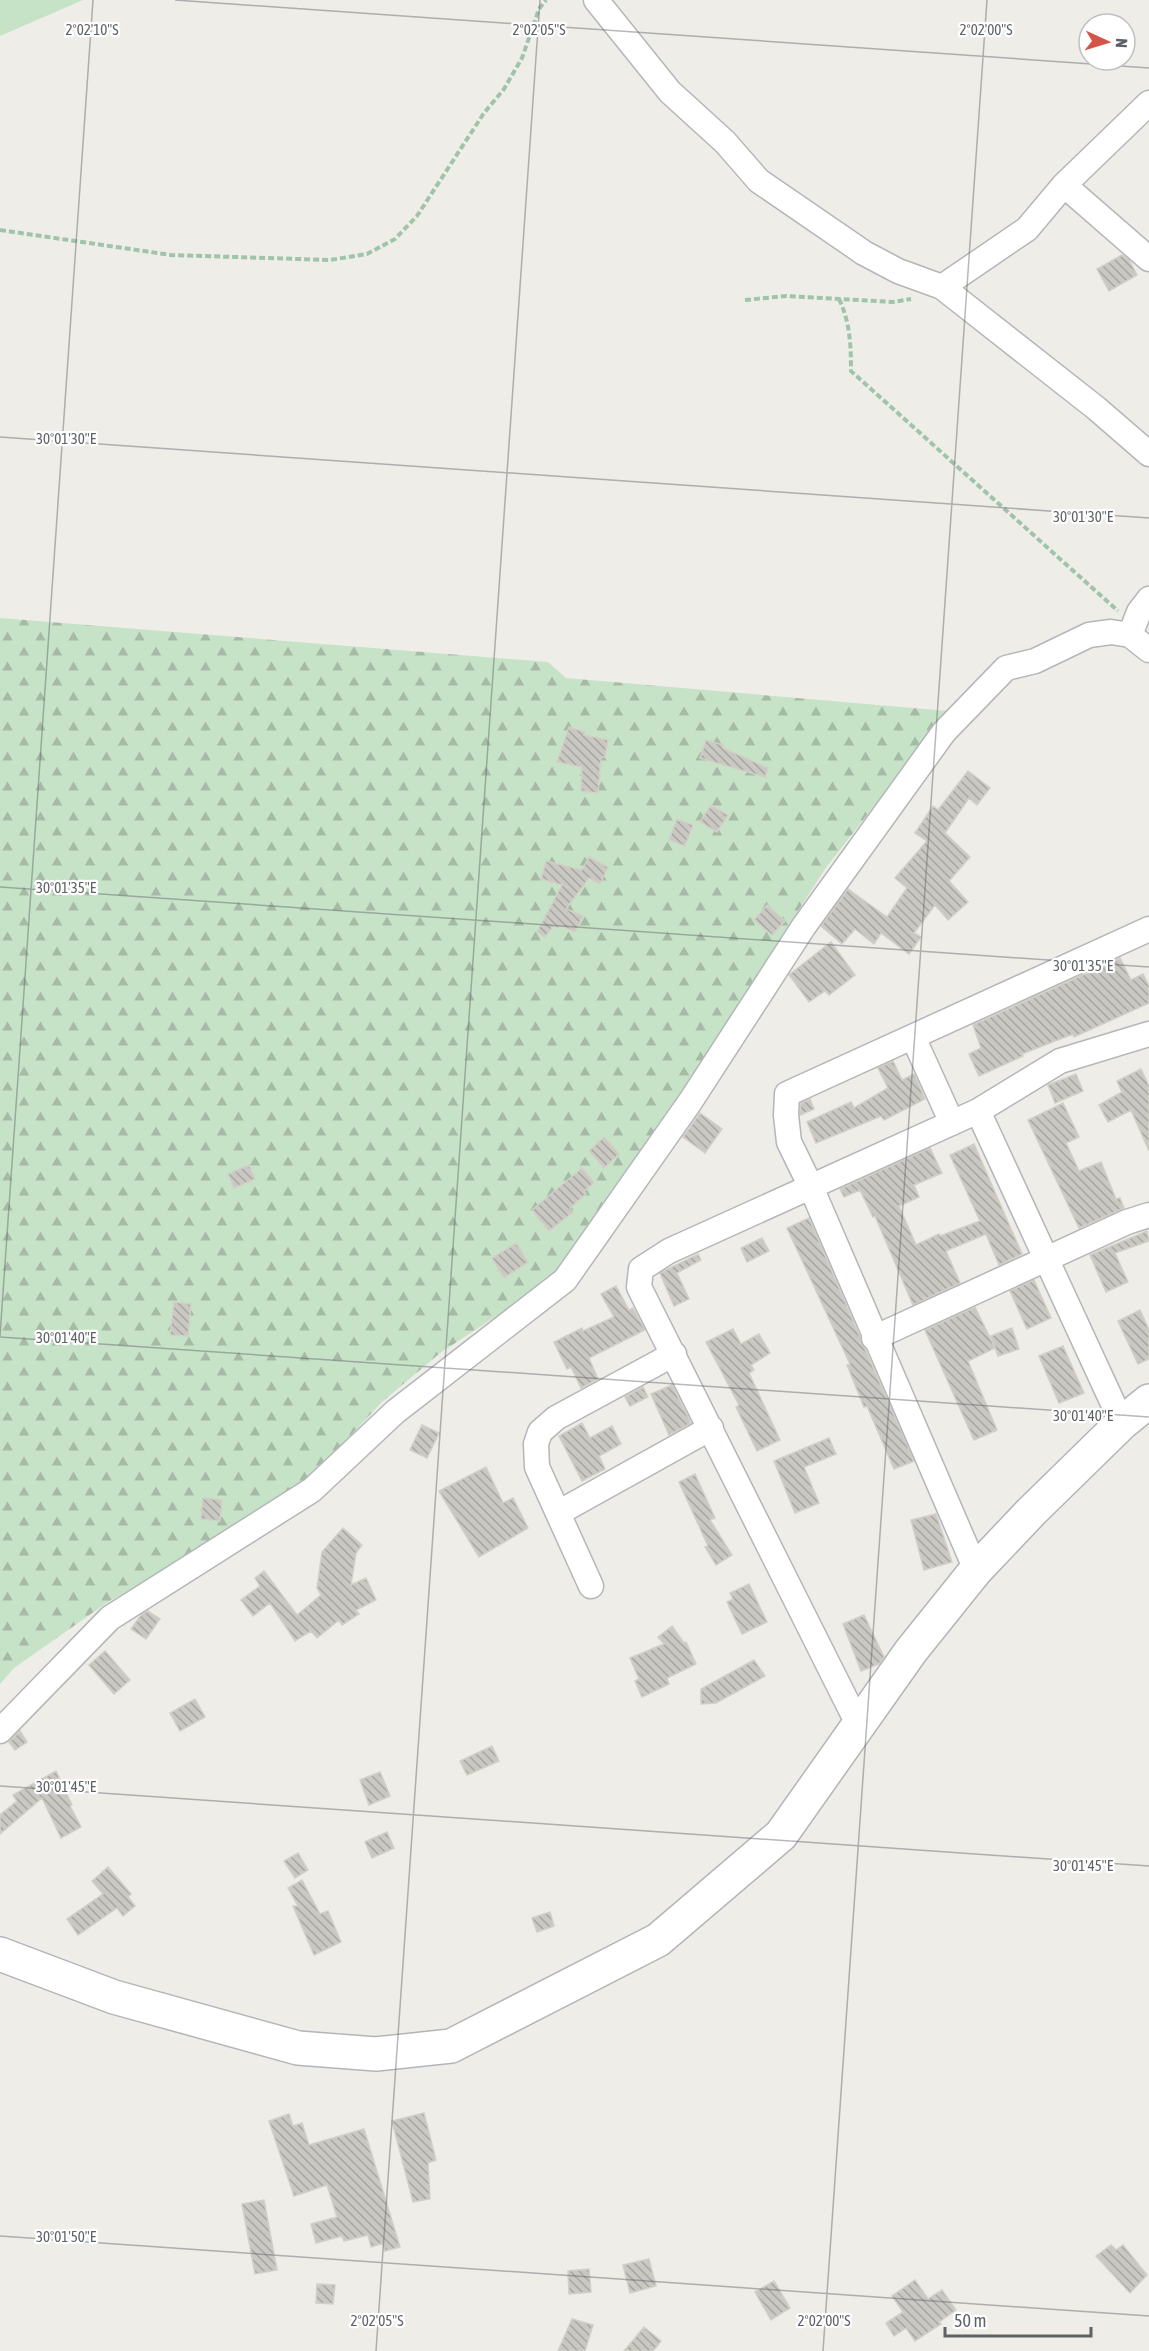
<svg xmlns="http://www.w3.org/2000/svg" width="1149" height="2351" font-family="'Asap Condensed',sans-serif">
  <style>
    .grass { fill: #c7e3c7 }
    .forest { fill: url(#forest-firs) }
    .building { fill: url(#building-back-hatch); stroke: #d2cfc6; stroke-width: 1.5 }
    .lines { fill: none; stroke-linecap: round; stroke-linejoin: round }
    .street-casing { stroke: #b4b6ba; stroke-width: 27 }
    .secondary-casing { stroke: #b3b5b9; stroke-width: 36 }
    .path { stroke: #a0c3ab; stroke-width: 4; stroke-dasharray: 6 3; stroke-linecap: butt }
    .street { stroke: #fff; stroke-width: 24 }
    .secondary { stroke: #fff; stroke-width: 33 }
    .ticks { fill: none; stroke: #5e6165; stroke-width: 1.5; stroke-opacity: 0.45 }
    .ticks-label { font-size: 15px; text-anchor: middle; fill: #5e6165; stroke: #fff; stroke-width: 4.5; stroke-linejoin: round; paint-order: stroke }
  </style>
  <defs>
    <pattern id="forest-firs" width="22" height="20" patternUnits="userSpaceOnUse" patternTransform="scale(1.5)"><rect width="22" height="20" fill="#c7e3c7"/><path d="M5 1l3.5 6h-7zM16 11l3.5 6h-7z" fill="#a5bba5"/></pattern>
    <pattern id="building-back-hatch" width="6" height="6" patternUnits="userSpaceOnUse" patternTransform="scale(1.5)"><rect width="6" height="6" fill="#cac8c3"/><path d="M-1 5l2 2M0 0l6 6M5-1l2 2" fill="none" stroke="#a7a6a2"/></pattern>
  </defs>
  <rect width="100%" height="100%" fill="#eeede7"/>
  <path class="grass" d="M0 0H83L0 36Z"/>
  <path class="forest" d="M0 618 548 662 566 678 948 711 825 869 728 1020 679 1100 559 1269 504 1311 440 1353 382 1402 321 1467 278 1504 105 1604 14 1668 0 1684Z"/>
  <path class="building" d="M1122 255 1129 260 1137 275 1109 291 1097 269Z
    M569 727 585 732 584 735 608 740 605 757H601L598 793 581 791 582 767 557 762Z
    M706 740 723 745V748L768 768 765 777 700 758Z
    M968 771 990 788 977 805 969 798 945 833 970 857 949 881 968 902 948 920 935 905 914 933 921 937 909 954 881 933 874 944 855 929 842 944 821 926 848 889 887 917 907 888 895 878 927 841 915 833 933 806 938 810Z
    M711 805 728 815 717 832 700 822Z
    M677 819 693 825 685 846 669 840Z
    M589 857 608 867 600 884 589 878 566 909 583 916 575 932 560 925 558 928 554 925 545 937 537 932 562 885 541 879 546 861 582 870Z
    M767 905 785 921 772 935 754 920Z
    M831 942 855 975 829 995 825 991 809 1002 789 975Z
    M1120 958 1131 980 1143 974 1149 986V1003L1074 1037 1073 1034 1022 1054 1023 1056 979 1076 969 1054 981 1048 973 1025Z
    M893 1061 902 1080 914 1074 925 1099 884 1120 881 1116 816 1143 807 1122 851 1102 854 1108 888 1088 878 1068Z
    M1141 1069 1149 1086V1151L1131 1110 1108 1122 1099 1105 1122 1092 1117 1081Z
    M1076 1074 1083 1091 1055 1103 1048 1085Z
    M810 1099 814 1109 800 1115 801 1103Z
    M1063 1103 1079 1137 1066 1143 1079 1171 1101 1162 1116 1199 1120 1198 1124 1208 1079 1228 1028 1120Z
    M700 1113 722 1129 705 1153 683 1137Z
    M604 1137 619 1154 604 1168 589 1151Z
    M974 1144 1022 1254 999 1265 986 1234 946 1251 960 1283 913 1305 875 1216 873 1217 860 1190 844 1197 840 1189 930 1148 942 1173 914 1185 919 1197 899 1206 916 1245 939 1234 940 1236 980 1221 950 1155Z
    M249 1165 255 1179 234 1188 228 1174Z
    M582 1168 594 1183 584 1191 586 1194 570 1208 573 1212 549 1231 532 1210Z
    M809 1218 860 1337 861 1343 865 1349 914 1461 894 1469 867 1406 864 1407 847 1365 850 1364 787 1228Z
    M1147 1231 1149 1241 1115 1253 1128 1282 1106 1292 1090 1255Z
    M762 1238 769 1251 747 1262 741 1248Z
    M516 1243 528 1262 504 1278 492 1258Z
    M698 1254 701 1260 677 1273 689 1299 674 1306 660 1273Z
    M1034 1280 1051 1318 1027 1329 1010 1291Z
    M616 1286 629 1310 633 1308 645 1330 589 1358 598 1379 581 1388 571 1367 567 1369 554 1342 582 1328 583 1331 614 1317 601 1294Z
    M174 1302 191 1304 188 1336 170 1335Z
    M975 1307 995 1348 968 1361 997 1430 974 1440 925 1330Z
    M1140 1310 1149 1330V1359L1138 1364 1118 1321Z
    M1012 1328 1019 1349 998 1356 991 1336Z
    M733 1329 741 1344 759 1334 770 1353 751 1365 754 1370 749 1373 780 1440 757 1451 736 1407 739 1405 706 1342Z
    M1063 1346 1084 1393 1059 1403 1039 1356Z
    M672 1385 691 1423 669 1435 651 1394Z
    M643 1387 648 1397 630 1406 625 1397Z
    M582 1423 590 1438 612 1426 621 1444 599 1456 605 1469 582 1481 559 1436Z
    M422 1425 439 1433 427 1458 410 1450Z
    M829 1438 836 1454 804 1467 819 1503 795 1513 774 1461Z
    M486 1467 503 1503 513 1498 528 1528 479 1557 439 1491Z
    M695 1474 715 1518 710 1520 732 1555 716 1565 705 1547 708 1546 679 1482Z
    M203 1498 222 1500 220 1521 201 1519Z
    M936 1514 952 1562 924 1570 911 1520Z
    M343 1528 362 1545 356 1553 351 1585 366 1578 376 1600 356 1610 359 1614 342 1625 339 1620 317 1638 311 1631 295 1641 270 1603 253 1616 241 1600 260 1586 255 1578 264 1571 297 1615 321 1595 317 1588 322 1552Z
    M749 1584 767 1622 742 1634 727 1602 733 1599 730 1593Z
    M148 1611 160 1619 146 1639 131 1629 141 1615Z
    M864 1615 884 1657 879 1664 861 1671 843 1624Z
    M672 1626 684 1643 686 1642 696 1664 667 1678 669 1684 642 1697 635 1681 639 1679 630 1658 664 1644 658 1637Z
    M105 1651 130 1680 114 1694 89 1665Z
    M754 1660 765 1676 716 1703 701 1704V1689Z
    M195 1699 205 1717 180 1731 170 1713Z
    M20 1731 27 1742 15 1750 9 1742Z
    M492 1746 499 1761 467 1775 460 1761Z
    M56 1771 72 1805 70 1806 81 1827 61 1838 42 1798 0 1834V1815L17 1801 13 1795Z
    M380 1772 390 1796 369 1805 360 1780Z
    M387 1832 394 1848 372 1858 365 1842Z
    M298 1853 308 1870 295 1878 284 1861Z
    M108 1867 131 1894 128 1897 135 1906 123 1916 117 1908 78 1935 67 1919 103 1894 92 1881Z
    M302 1880 320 1914 328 1911 341 1942 314 1955 293 1906H298L288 1888Z
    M550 1912 554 1926 537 1932 532 1918Z
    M424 2113 436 2160 428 2163 430 2199 413 2202 392 2121Z
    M289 2114 293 2126 302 2123 309 2145 364 2129 400 2247 385 2251 383 2243 371 2247 368 2235 344 2241 342 2236 316 2243 311 2224 337 2217 327 2185 294 2196 269 2121Z
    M264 2200 277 2270 255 2274 242 2204Z
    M1111 2245 1116 2250 1123 2245 1147 2275 1130 2293 1096 2256Z
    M649 2259 656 2286 630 2293 623 2265Z
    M589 2269 591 2292 569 2294 568 2271Z
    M915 2280 928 2299 942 2290 956 2310 939 2322 941 2324 915 2341 906 2328 894 2336 886 2323 903 2312 892 2296Z
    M774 2281 790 2308 771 2320 755 2292Z
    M317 2284 335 2285 333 2304 316 2303Z
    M572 2319 593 2325 585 2351H558Z
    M644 2327 661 2341 653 2351H624Z"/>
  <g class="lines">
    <g class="street-casing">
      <path id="street" d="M596 0 670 92 725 142 759 181 864 253 898 271 942 287 1027 229 1064 185 1149 103
        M1064 185 1149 259
        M942 287 1096 408 1149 454
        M1130 635 1139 612 1149 599
        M913 1037 952 1123
        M978 1111 1122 1423
        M874 1338 1127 1222 1149 1215
        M558 1513 711 1428
        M976 1570 811 1187 789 1142 786 1115 787 1094 1149 929
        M591 1586 537 1467 536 1444 540 1432 556 1418 674 1354
        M859 1726 639 1287 641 1269 669 1251 978 1111 1060 1061 1149 1034
        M0 1731 110 1618 312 1490 395 1412 565 1280 690 1102 804 926 944 732 1006 668 1035 661 1089 635 1111 632 1130 635 1149 650"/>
    </g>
    <g class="secondary-casing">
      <path id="secondary" d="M0 1954 114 1997 298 2048 376 2054 451 2046 658 1940 781 1835 911 1651 976 1570 1031 1512 1122 1423 1149 1401"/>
    </g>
    <path class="path" d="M0 230 171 255 330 260 367 254 395 239 417 216 484 113 504 89 522 58 539 9 546 0
      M839 299C850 322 851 345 851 371L1118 611
      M745 300 786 296 893 302 911 299"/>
    <use href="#street" class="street"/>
    <use href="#secondary" class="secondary"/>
  </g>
  <path class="ticks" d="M175 0 1149 68M0 437 1149 518M0 887 1149 967M0 1336 93 0M0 1337 1149 1417M0 1786 1149 1866M0 2236 1149 2316M376 2351 540 0M823 2351 987 0"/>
  <g class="ticks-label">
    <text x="92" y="35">2°02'10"S</text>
    <text x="539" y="35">2°02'05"S</text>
    <text x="986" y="35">2°02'00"S</text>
    <text x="66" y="444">30°01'30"E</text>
    <text x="1083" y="522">30°01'30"E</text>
    <text x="66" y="893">30°01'35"E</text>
    <text x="1083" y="971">30°01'35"E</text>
    <text x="66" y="1343">30°01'40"E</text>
    <text x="1083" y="1421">30°01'40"E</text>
    <text x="66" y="1792">30°01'45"E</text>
    <text x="1083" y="1871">30°01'45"E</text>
    <text x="66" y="2242">30°01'50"E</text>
    <text x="377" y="2326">2°02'05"S</text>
    <text x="824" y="2326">2°02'00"S</text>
  </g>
  <g transform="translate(1107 42) rotate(94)"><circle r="28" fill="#ffffff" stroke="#bfc0c1" stroke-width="1.5"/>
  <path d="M0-4.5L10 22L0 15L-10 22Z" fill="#d45547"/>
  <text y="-9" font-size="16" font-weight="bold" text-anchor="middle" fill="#5e6165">N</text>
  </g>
  <path d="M945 2327v9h146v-9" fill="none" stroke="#5e6165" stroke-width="3"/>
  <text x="954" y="2327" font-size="18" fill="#5e6165" stroke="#ffffff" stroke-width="4.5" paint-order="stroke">50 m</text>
</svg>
